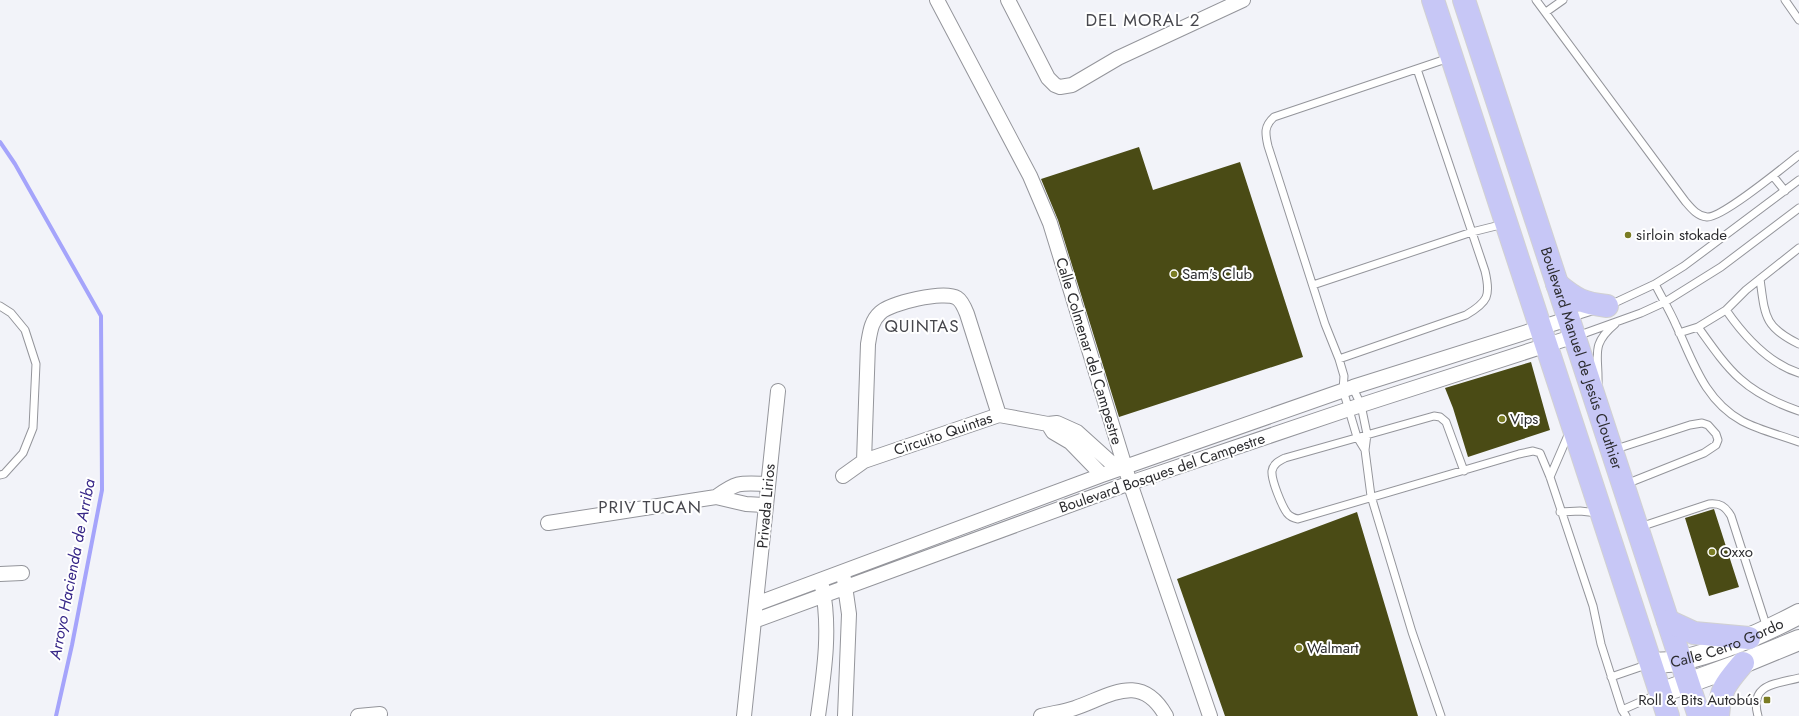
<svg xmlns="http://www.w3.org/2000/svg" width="1799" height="716" font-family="Jost,sans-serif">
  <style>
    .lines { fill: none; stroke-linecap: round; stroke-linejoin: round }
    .stream { stroke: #a5a4fb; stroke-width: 4 }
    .building { fill: #4a4b15 }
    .lane-casing { stroke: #94959b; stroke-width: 9 }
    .street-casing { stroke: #94959b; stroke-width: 16 }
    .secondary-casing { stroke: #94959b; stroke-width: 22 }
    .primary-casing { stroke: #d1d1d1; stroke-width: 24 }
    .lane { stroke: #fff; stroke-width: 7 }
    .street { stroke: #fff; stroke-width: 14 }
    .secondary { stroke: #fff; stroke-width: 20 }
    .primary { stroke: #c7c7f6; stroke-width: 22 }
    .poi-dot { fill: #7a7c24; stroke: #fff; stroke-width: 1.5 }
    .labels { text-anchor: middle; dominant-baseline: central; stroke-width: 4; stroke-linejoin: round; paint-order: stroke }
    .poi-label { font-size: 15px; fill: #2c2c2f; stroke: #fff; text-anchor: start }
    .street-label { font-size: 15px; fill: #2c2c2f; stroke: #fff }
    .water-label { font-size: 16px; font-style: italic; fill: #372788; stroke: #fff }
    .quarter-label { font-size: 17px; letter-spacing: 1px; fill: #47474d; stroke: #fff }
  </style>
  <rect width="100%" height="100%" fill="#f2f3f9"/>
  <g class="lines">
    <path class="stream" d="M0 142 15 164 101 316 102 490 72 645 56 716"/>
  </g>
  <path class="building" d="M1139 147 1153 190 1240 162 1303 357 1119 417 1058 220 1041 179Z
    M1531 362 1550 430 1468 457 1453 408 1445 388Z
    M1714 509 1739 587 1709 596 1685 518Z
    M1357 512 1418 716H1225L1177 579Z"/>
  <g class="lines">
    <g class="lane-casing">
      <path id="lane" d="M1536 0 1685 201C1691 208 1697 216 1707 217 1722 218 1785 166 1799 155
        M1785 0 1799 20
        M1546 12 1563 0
        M1773 176 1785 191
        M1760 279C1765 316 1764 327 1799 344
        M1655 284C1662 298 1670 311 1676 325 1693 361 1704 400 1742 421 1759 430 1780 435 1799 442
        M1313 285 1472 232 1504 224
        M1610 305 1655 284 1684 266 1799 180
        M0 306 11 313 25 330 36 364 33 428 23 453 4 474 0 475
        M1726 310 1746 290 1799 248
        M1570 318 1592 311
        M1698 327 1726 310C1744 336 1768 363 1799 373
        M1679 333 1698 327C1730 372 1744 392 1799 411
        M1577 336 1641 313 1665 302 1721 267 1799 208
        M1339 359 1466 315C1488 302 1491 296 1485 271L1417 69
        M1598 383C1599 355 1590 345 1615 324
        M1352 386 1361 405 1367 434 1365 450 1371 496 1412 632 1441 716
        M1365 450 1357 437 1343 390 1344 376 1339 359 1325 324 1268 146C1265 133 1264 126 1274 117L1449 58
        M1613 450 1690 425 1702 423 1708 425 1716 434 1718 440 1716 445 1704 453 1626 484
        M1464 471 1446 422 1440 417 1434 416 1285 458C1279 461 1273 464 1272 471 1271 480 1282 506 1287 513 1290 517 1293 518 1298 519L1519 454 1533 451 1540 453 1550 477 1593 606 1601 644 1622 710 1626 716
        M1550 477 1569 433
        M1560 512 1580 511 1598 513
        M1640 527 1709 504C1720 503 1725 506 1731 516L1767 628
        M1611 677 1649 664
        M1622 710 1658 694
        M1758 716C1749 684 1775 684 1799 678"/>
    </g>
    <g class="street-casing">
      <path id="street" d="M937 0 1030 176 1050 223 1130 483 1210 716
        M1008 0 1048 78 1055 85 1060 87 1072 85 1118 58 1243 0
        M1048 424 1053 432 1070 442 1102 475
        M864 461 868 344C870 333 871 321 880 313 890 303 944 290 957 298 962 301 965 309 967 314L999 415
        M843 476 864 461 999 415 1048 424 1057 423 1077 432 1118 469
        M716 497C738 481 741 483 767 484
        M548 523 716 497 746 504 766 505
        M0 574 22 573
        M844 579 849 614 845 716
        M756 604 1102 475 1353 387 1568 319
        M754 621 1130 483 1349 409 1575 336
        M358 716 380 714
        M744 716 778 391
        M818 716C824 673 831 629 822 586
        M1041 716C1052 713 1064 712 1075 708 1110 696 1141 671 1166 716"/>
    </g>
    <g class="secondary-casing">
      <g id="secondary">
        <path id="s1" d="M1651 663C1661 662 1672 663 1682 660 1722 651 1763 633 1799 614"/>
        <path d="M1660 693 1743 663 1799 640"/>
      </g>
    </g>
    <g class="primary-casing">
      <g id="primary">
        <path d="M1433 0 1668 716"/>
        <path id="s2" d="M1464 0 1699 716"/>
        <path d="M1557 284C1576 300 1583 303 1607 306"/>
        <path d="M1668 621 1694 633 1749 638"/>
        <path d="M1718 716C1720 689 1726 683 1743 663"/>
      </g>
    </g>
    <use href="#lane" class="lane"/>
    <use href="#street" class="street"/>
    <use href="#secondary" class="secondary"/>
    <use href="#primary" class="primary"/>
  </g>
  <g class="poi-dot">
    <circle cx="1628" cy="235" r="4"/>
    <circle cx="1174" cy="274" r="4"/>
    <circle cx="1502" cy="419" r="4"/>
    <circle cx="1712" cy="552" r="4"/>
    <circle cx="1299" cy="648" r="4"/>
    <rect x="1763" y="696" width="8" height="8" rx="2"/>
  </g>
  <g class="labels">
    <g class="poi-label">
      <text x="1636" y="235">sirloin stokade</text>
      <text x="1182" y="274">Sam's Club</text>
      <text x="1510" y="419">Vips</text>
      <text x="1720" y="552">Oxxo</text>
      <text x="1307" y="648">Walmart</text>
      <text x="1759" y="700" text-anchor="end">Roll &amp; Bits Autobús</text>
    </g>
    <g class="street-label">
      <text transform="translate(1089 351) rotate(73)">Calle Colmenar del Campestre</text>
      <text stroke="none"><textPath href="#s2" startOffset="377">Boulevard Manuel de Jesús Clouthier</textPath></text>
      <text transform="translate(943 434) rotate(-19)">Circuito Quintas</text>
      <text transform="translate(1162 473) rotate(-19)">Boulevard Bosques del Campestre</text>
      <text transform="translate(766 506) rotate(-85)">Privada Lirios</text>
      <text stroke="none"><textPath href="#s1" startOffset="79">Calle Cerro Gordo</textPath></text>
    </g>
    <g class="water-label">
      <text transform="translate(72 569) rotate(-79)">Arroyo Hacienda de Arriba</text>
    </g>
    <g class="quarter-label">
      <text x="1143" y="20">DEL MORAL 2</text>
      <text x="922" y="326">QUINTAS</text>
      <text x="650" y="507">PRIV TUCAN</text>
    </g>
  </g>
</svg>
